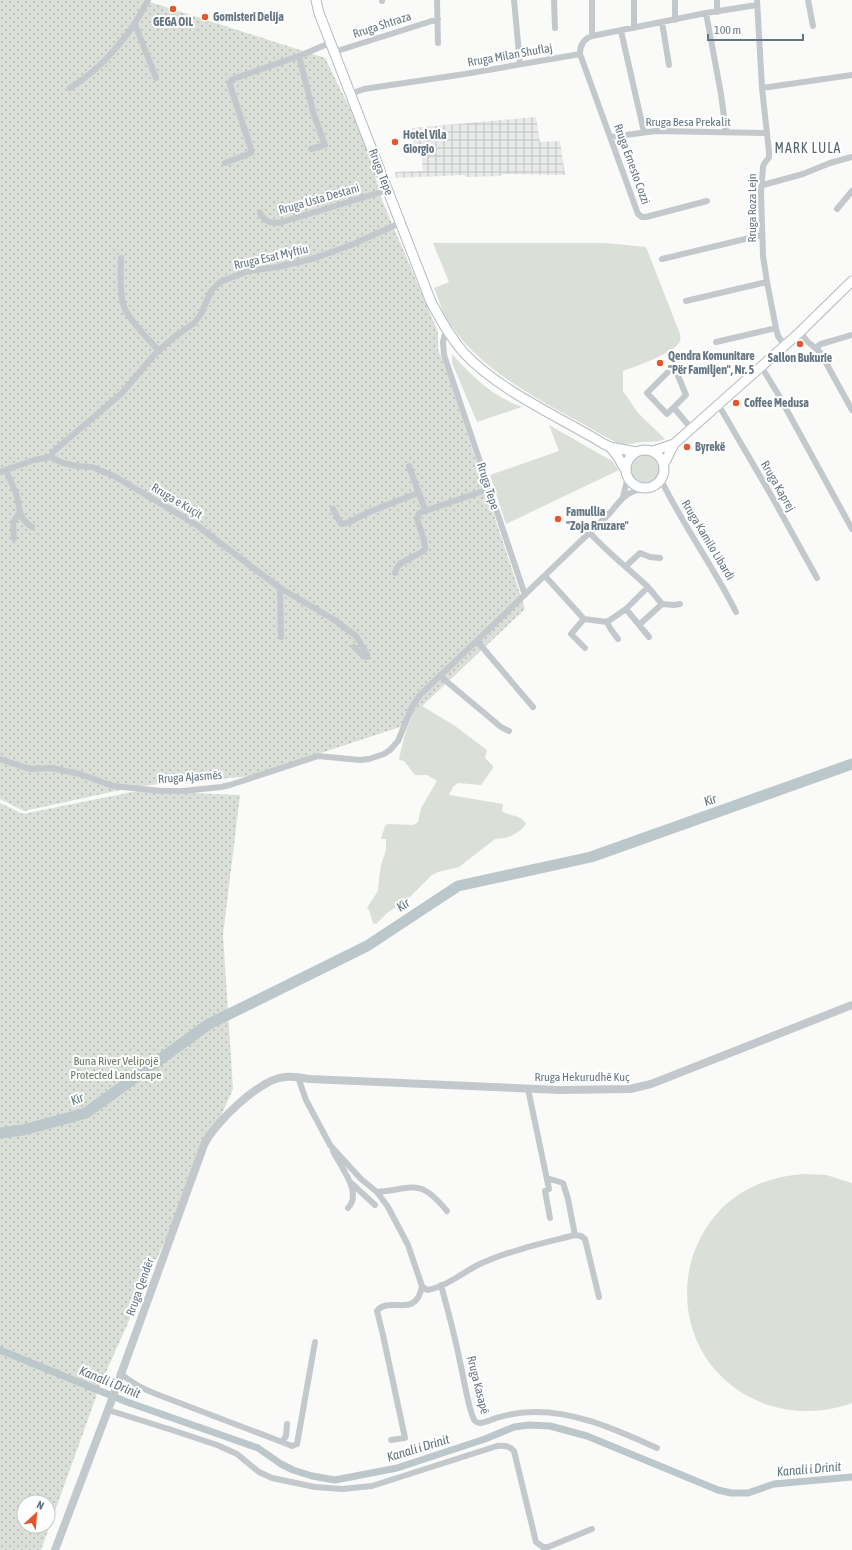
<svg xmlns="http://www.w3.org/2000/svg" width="852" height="1550" font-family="'Asap Condensed',sans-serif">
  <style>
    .industrial { fill: url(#industrial-grid) }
    .green { fill: #dadfd7 }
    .park { fill: url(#park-dots); fill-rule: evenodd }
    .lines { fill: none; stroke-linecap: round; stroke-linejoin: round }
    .canal { stroke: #bbc7cb; stroke-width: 7 }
    .river { stroke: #bbc7cb; stroke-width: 11 }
    .secondary-casing { stroke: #b3babf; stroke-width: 11 }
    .minor { stroke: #c3c8cc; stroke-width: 6 }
    .tertiary { stroke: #c3c8cc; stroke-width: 8 }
    .secondary { stroke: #fff; stroke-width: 9 }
    .poi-dot { fill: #e4572e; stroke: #fff; stroke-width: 1.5 }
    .labels { text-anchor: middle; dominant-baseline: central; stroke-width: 4; stroke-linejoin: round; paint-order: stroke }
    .poi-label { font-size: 12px; font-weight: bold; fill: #657683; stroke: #fff; text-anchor: start }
    .street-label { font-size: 12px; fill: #657683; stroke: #fff }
    .park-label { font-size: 12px; fill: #687a64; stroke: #fff }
    .water-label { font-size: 13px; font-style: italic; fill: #60757c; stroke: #fff }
    .quarter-label { font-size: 14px; letter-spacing: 1px; fill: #57646e; stroke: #fff }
  </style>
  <defs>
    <pattern id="industrial-grid" width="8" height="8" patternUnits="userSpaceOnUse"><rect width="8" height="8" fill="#e8e9e9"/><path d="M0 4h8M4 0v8" fill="none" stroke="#c0c1c2"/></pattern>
    <pattern id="park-dots" width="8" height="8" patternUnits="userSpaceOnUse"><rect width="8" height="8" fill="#dadfd7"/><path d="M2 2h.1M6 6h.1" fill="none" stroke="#b4b9b4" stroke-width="1.8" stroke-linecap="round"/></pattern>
  </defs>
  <rect width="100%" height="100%" fill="#fafaf8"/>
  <path class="industrial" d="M536 117 540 142 560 141 565 175 505 174 499 176 467 177 464 175 396 178 395 172 423 171 421 149H414L412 128Z"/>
  <path class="green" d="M433 243H606L646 247 680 334C680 336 681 339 680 341 677 352 634 367 623 371V391L638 413 665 439C656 443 651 441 642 442 634 443 627 446 619 444 603 436 587 426 572 418 525 392 473 364 445 316 441 308 438 297 434 288L449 282Z
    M452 354C472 376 493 397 522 407L477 422 452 363Z
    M549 425 612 461 619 470 506 524 490 475 559 451Z
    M630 468a15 15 0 1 1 30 0a15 15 0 1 1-30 0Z
    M419 704 455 726 487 750 485 758 493 766V768L481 785 458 783 453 787 449 795 503 804 502 811C510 817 521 814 526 824L521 830 511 836 505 838 495 839 459 867 438 872 432 875 408 899 387 913 376 924 373 923 369 910 367 908 378 891 379 879 381 865 386 850V839H381L385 826 388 824 413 825 418 822 421 808 437 781 427 775H415L404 761 399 760C403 740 408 720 419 704Z
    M805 1174 826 1175 852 1183V1403C766 1434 677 1371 688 1278 691 1252 703 1229 720 1210 743 1187 772 1176 805 1174Z"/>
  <path class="park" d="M0 0H144L325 58 365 139 382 200 438 332V349L448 376 525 609 400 727 251 776 139 786 24 811 0 799Z
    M137 791 240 795 223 935 233 1089 101 1383 41 1550H0V803L23 814ZM24 1502H48V1526H24Z"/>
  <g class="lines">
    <path class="canal" d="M0 1350 127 1402 258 1448 281 1464 293 1470 312 1476 335 1480 397 1468 485 1439 514 1427 529 1425 550 1426 587 1436 718 1490 731 1493H748L774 1484 852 1477"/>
    <path class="river" d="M0 1133 23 1130 86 1113 209 1024 367 946 458 886 591 857 852 764"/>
    <g class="secondary-casing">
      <path id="secondary" d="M316 0 319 13 431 302C441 320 450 337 464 353 501 392 558 416 604 444L610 447 636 452
        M610 447 618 457 626 471
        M626 469a19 19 0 1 1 38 0a19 19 0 1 1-38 0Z
        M653 451 674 444 800 332 852 281
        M664 464 674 444"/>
    </g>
    <path class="minor" d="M382 0V1
      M437 0 438 43
      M514 0 520 64
      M554 0 555 28
      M634 0V28
      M757 0 762 88 769 152V157L764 164 763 167 761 192 763 256 767 282 776 328 778 336 785 346
      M808 0 813 26
      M717 12V0
      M706 13 721 94 726 132
      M675 20V0
      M662 22 669 65
      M135 24 156 78
      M621 31 644 132
      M592 36V0
      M334 52 438 19
      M299 56 314 115 325 145 311 149
      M70 88C102 69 132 33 148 0
      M762 88 852 75
      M350 94 364 89 465 74 580 54
      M610 137 656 131 767 133
      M225 163 251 153V149L230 85V82L233 79 299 56 330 43
      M763 185 803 174 830 163 852 157
      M707 201 646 217H642L638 214 580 54C580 45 583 39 592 36L706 13 757 5
      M837 209 852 191
      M260 213C266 223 272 224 282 222L388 190
      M121 258C121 272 119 294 124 307 129 320 149 340 159 351
      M662 259 762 235
      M686 301 767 282
      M446 330 443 342 444 355 525 595
      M800 332 808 342 820 352 852 410
      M716 342 776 328
      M815 348 821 344 852 335
      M674 366 686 395 667 414 647 393Z
      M761 366 778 394 852 529
      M718 404 771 495 817 578
      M674 408 691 428
      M50 457 54 451 122 393 154 355 173 338 194 323 201 314 211 291 220 282 248 271 278 267 315 258 351 245 400 223
      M50 457 63 463 76 466 92 467 114 476 195 524 280 588 333 619 356 636 367 654V657L363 656 354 647
      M409 466 425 510
      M6 471C9 477 12 484 15 491 21 505 16 517 32 527
      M0 472 34 460 50 457
      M661 480C683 525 713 566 736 612
      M623 497 628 477
      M333 509 339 521 342 524C350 523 358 517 365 514 383 506 400 500 418 493
      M14 538 13 523 19 513
      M626 566 640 553 650 557 660 558
      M395 573C398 558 416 559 425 549L424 541 417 518 419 513 489 489
      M545 576 584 619 607 622 626 609 648 587C629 569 608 553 590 533
      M280 588 281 637
      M662 604 674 605 680 604
      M626 609 649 637
      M584 619 571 634 585 648
      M607 622 610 628 618 639
      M639 625 662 604 648 587
      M477 641 533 707
      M440 676 501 727 509 731
      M0 759 30 769 52 768 80 774 113 786 162 791H183L221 787 230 785 318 756 360 760 369 759 384 754 390 750 398 741 412 707 420 695 610 513C622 498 624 494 643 488
      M298 1077 306 1100 330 1145 361 1179 377 1192 388 1207 408 1245 422 1286 427 1290C447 1287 464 1271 482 1263 511 1250 544 1243 575 1235
      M528 1089 549 1189 545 1191 550 1218
      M333 1151C340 1166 363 1193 348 1208
      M547 1178 563 1183 568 1199 575 1235 581 1236 585 1239 599 1297
      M350 1182 375 1205
      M377 1192C414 1189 419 1177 447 1211
      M441 1285C448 1311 455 1336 460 1362 463 1373 469 1414 475 1421 476 1422 477 1423 480 1423 486 1423 494 1418 500 1417 510 1414 522 1412 533 1412 577 1411 618 1431 657 1448
      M121 1374C132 1383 143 1389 156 1394L282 1442 286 1436 287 1424
      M108 1410 175 1431 217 1445 237 1454 259 1472 272 1478 315 1487 342 1489 372 1486 497 1446C505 1445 509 1446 514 1451L536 1542 543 1547H548L592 1529
      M391 1440 405 1438 383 1335 377 1311C389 1295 416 1320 422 1286
      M282 1442 292 1446 297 1444 315 1342"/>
    <path class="tertiary" d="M55 1550 108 1410 204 1145C214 1123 260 1079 285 1077 293 1076 302 1078 310 1079L559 1090 630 1089 651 1084 852 1005"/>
    <use href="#secondary" class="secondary"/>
  </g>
  <g class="poi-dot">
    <circle cx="173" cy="9" r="4"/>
    <circle cx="205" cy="17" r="4"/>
    <circle cx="395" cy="142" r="4"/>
    <circle cx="800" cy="344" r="4"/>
    <circle cx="660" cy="363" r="4"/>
    <circle cx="736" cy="403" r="4"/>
    <circle cx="687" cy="447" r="4"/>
    <circle cx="558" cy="519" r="4"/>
  </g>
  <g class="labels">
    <g class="poi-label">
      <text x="213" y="17">Gomisteri Delija</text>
      <text x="173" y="22" text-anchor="middle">GEGA OIL</text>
      <text x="403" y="135">Hotel Vila<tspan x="403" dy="14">Giorgio</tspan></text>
      <text x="668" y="356">Qendra Komunitare<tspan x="668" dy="14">"Për Familjen", Nr. 5</tspan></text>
      <text x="800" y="358" text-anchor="middle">Sallon Bukurie</text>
      <text x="744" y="403">Coffee Medusa</text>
      <text x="695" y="447">Byrekë</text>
      <text x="566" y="512">Famullia<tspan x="566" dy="14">"Zoja Rruzare"</tspan></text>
    </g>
    <g class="street-label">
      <text transform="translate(382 25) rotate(-18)">Rruga Shtraza</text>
      <text transform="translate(510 55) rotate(-10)">Rruga Milan Shuflaj</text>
      <text x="688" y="122">Rruga Besa Prekalit</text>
      <text transform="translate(632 164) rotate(70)">Rruga Ernesto Cozzi</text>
      <text transform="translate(381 172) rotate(69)">Rruga Tepe</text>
      <text transform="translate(319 199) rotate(-16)">Rruga Usta Destani</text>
      <text transform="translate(752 208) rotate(-90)">Rruga Roza Lejn</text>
      <text transform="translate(271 257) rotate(-13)">Rruga Esat Myftiu</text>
      <text transform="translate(488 486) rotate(72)">Rruga Tepe</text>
      <text transform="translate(778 486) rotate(60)">Rruga Kaprej</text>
      <text transform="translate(177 501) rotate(31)">Rruga e Kuçit</text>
      <text transform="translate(708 540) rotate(59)">Rruga Kamilo Libardi</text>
      <text transform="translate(190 777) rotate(-4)">Rruga Ajasmës</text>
      <text x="582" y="1077">Rruga Hekurudhë Kuç</text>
      <text transform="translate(140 1287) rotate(-70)">Rruga Qendër</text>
      <text transform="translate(478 1385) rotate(76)">Rruga Kasapë</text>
    </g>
    <g class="park-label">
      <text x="116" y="1061">Buna River Velipojë<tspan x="116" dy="14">Protected Landscape</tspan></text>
    </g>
    <g class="water-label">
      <text transform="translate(710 800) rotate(-20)">Kir</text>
      <text transform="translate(403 905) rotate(-34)">Kir</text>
      <text transform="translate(77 1099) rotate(-23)">Kir</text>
      <text transform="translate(110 1382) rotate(22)">Kanali i Drinit</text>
      <text transform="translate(418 1448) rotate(-17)">Kanali i Drinit</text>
      <text transform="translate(809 1469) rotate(-5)">Kanali i Drinit</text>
    </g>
    <g class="quarter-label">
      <text x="808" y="148">MARK LULA</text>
    </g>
  </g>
  <g transform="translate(36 1514) rotate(26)"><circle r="19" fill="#ffffff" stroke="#c1c8cd"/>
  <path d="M0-3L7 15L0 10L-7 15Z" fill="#e4572e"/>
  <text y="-6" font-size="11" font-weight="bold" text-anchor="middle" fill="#657683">N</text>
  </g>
  <path d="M708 34v6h95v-6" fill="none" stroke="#657683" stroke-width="2"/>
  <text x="714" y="34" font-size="12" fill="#657683" stroke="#ffffff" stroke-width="3" paint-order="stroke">100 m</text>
</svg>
